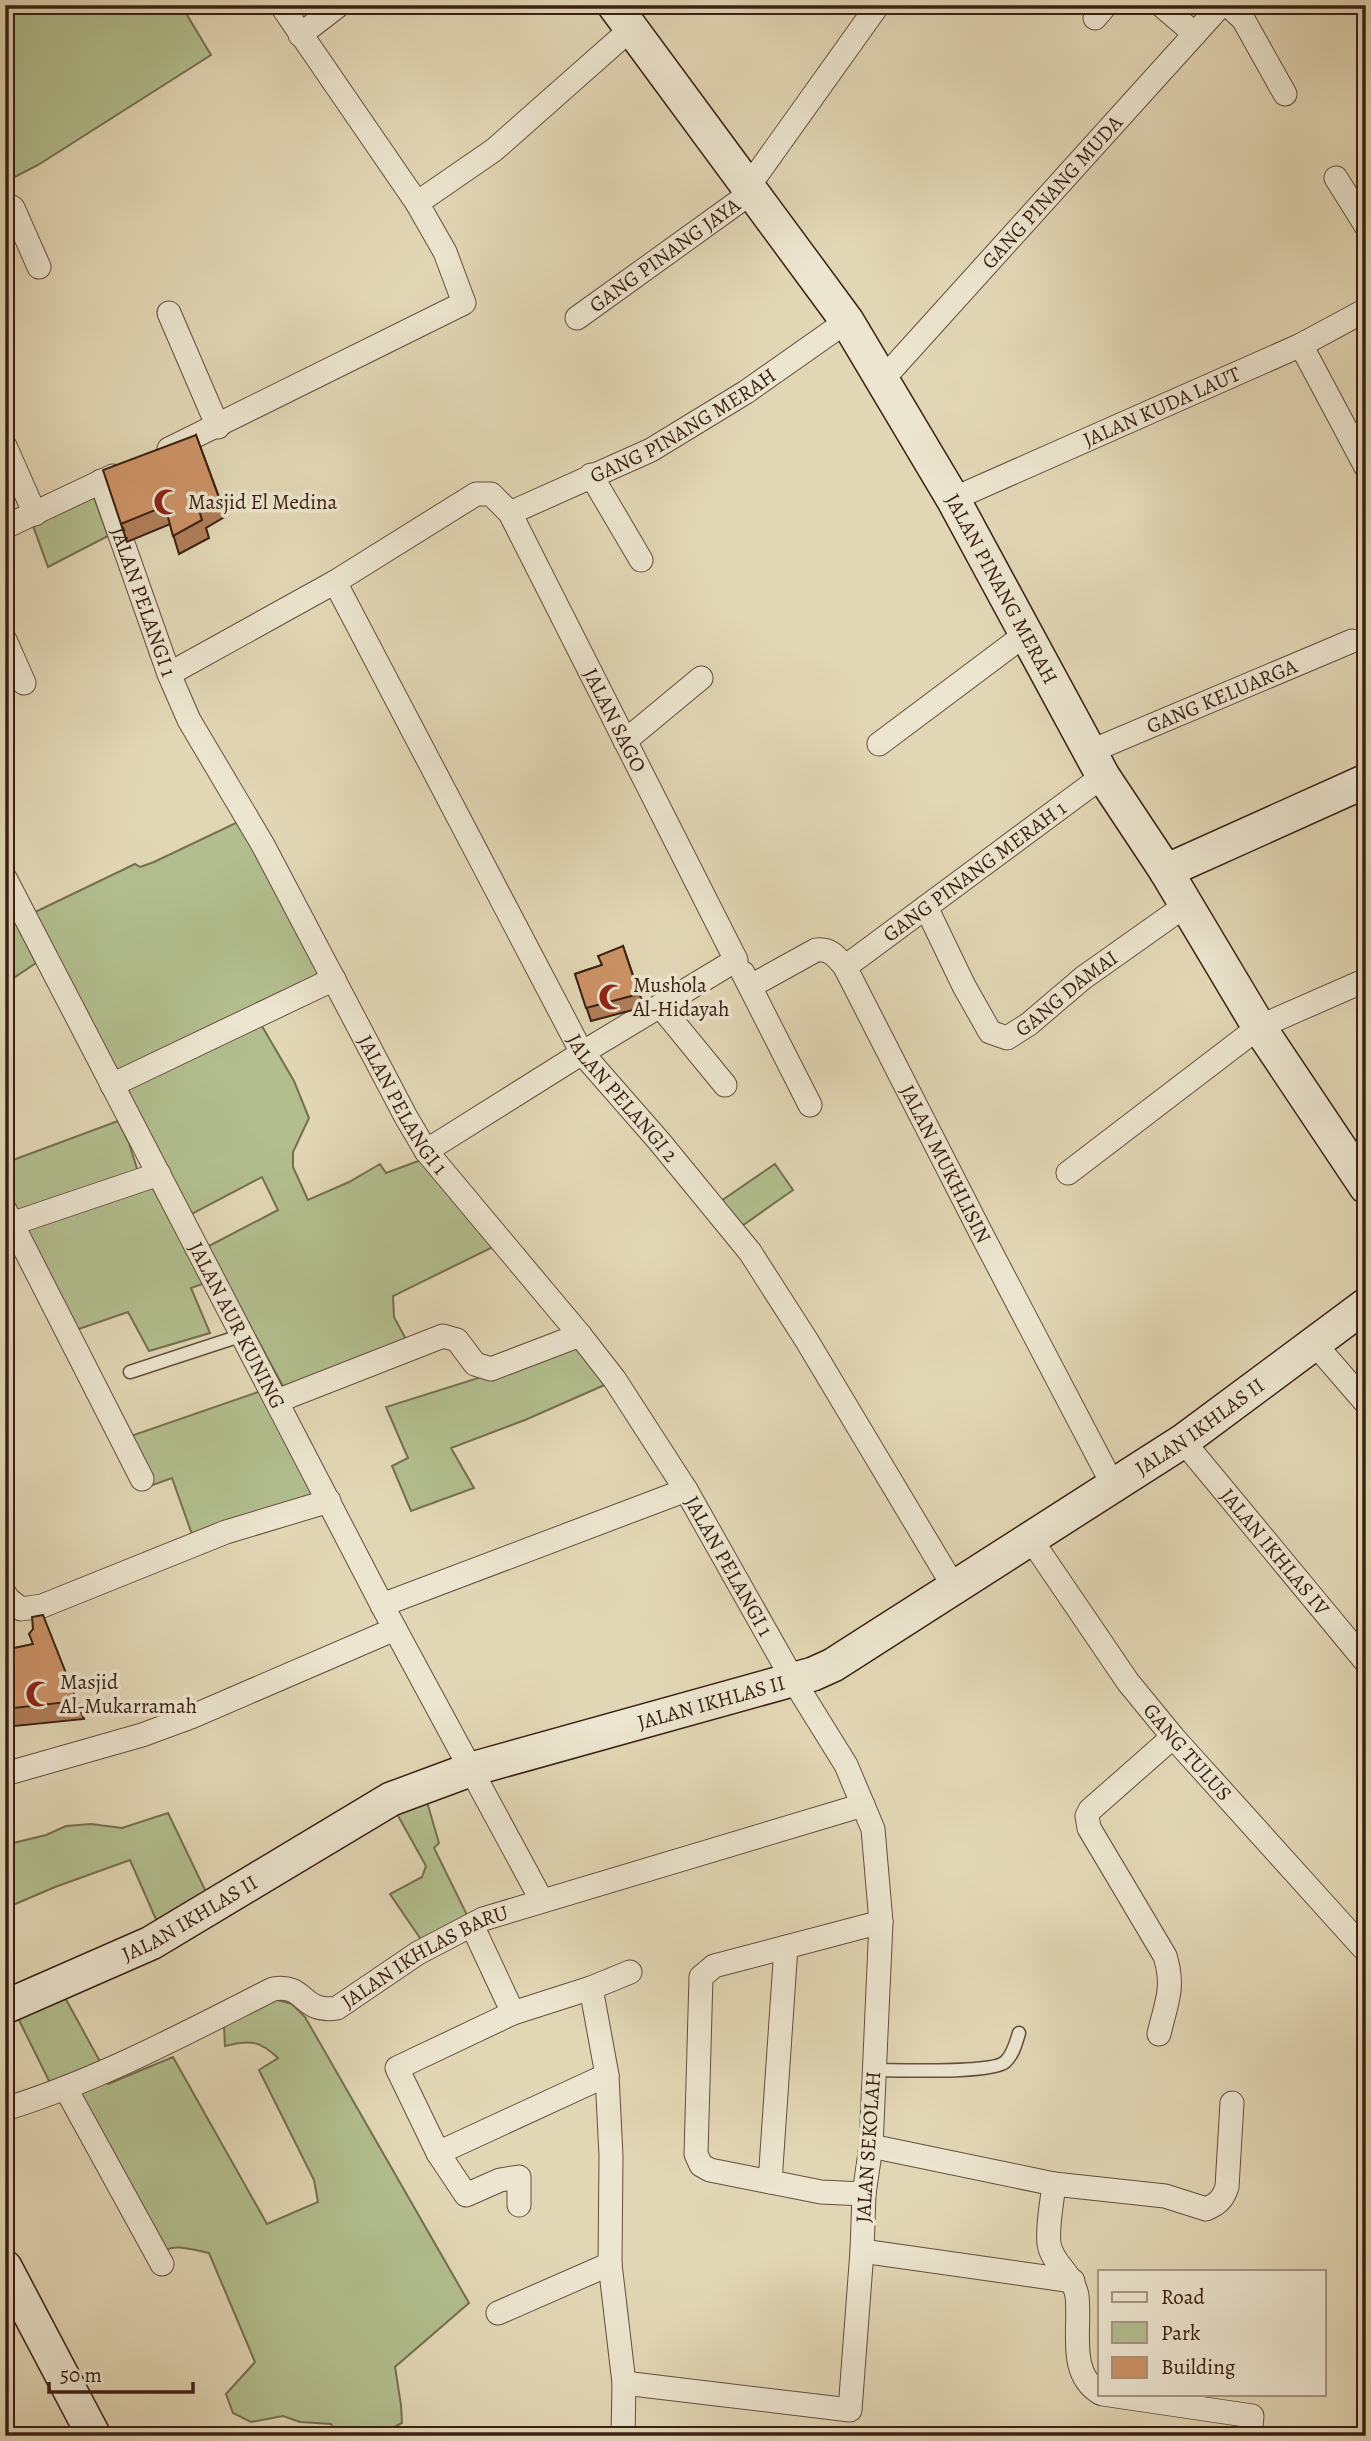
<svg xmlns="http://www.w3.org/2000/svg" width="1371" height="2441" font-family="Alegreya,serif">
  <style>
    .green { fill: #b2be8e; stroke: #766f50; stroke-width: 2 }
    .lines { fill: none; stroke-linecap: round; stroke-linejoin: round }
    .lane-casing { stroke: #644e3c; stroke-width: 15 }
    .street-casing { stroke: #644e3c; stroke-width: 25 }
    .secondary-casing { stroke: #3a2013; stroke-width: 36 }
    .lane { stroke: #ece5cf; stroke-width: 12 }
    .street { stroke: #ece5cf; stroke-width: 23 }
    .secondary { stroke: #ece5cf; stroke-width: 33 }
    .wall { fill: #b07e59; stroke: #3a2013; stroke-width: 2 }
    .building { fill: #cd9367; stroke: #3a2013; stroke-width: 2 }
    .labels { text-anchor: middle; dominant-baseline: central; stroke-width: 7; stroke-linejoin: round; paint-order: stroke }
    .street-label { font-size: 21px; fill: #3a2013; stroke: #ece5cf }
    .poi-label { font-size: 21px; fill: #3a2013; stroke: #ece5cf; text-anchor: start }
  </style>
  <rect width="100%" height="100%" fill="#e2d7b5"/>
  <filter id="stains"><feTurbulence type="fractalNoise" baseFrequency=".00286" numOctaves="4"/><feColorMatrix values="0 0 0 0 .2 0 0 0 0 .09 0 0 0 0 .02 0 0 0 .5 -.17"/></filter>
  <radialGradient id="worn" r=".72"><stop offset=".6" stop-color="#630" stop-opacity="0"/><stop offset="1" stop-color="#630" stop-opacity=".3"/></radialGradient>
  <path class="green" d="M5 5H181L211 55 38 165 5 182Z
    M94 497 108 536 48 567 32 523Z
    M242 820 322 975 117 1076 31 914 135 864 140 867 154 862Z
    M13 917 36 963 15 977 5 981V920Z
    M259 1021 294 1081 309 1118 293 1152V1167L308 1200 349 1182 380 1164 386 1173 421 1160 493 1247 393 1296 394 1317 408 1343 285 1390 207 1247 278 1210 262 1177 188 1216 126 1098V1084Z
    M118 1121 129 1143 138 1172 14 1219 5 1202V1163Z
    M775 1164 793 1190 739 1228 721 1201Z
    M151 1184 205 1283 191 1288 210 1333 149 1351 128 1312 73 1331 21 1231Z
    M576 1343 609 1383 525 1420 451 1448 474 1488 411 1511 392 1466 408 1458 386 1407 513 1367Z
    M261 1391 319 1497 194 1540 172 1478 150 1486 125 1438Z
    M425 1795 439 1843 434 1848 468 1917 422 1941 390 1894 422 1877 426 1866 397 1814Z
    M168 1813 208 1896 158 1924 130 1860 55 1887 13 1905 5 1867V1845L46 1835 66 1826 91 1824 122 1828Z
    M63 1994 103 2067 53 2089 16 2014Z
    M274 1999 292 2004 305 2017 469 2303 395 2367 401 2405 402 2423 378 2436H337L331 2424 300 2422 283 2416 251 2422 233 2413 226 2394 255 2362 209 2253C195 2250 175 2243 162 2252L79 2095 96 2082 103 2079 108 2084 173 2057 267 2224 318 2202 314 2180 259 2070 278 2058C259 2040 250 2040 225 2046L224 2027 235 2017Z"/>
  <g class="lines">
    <g class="lane-casing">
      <path id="lane" d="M130 1372 243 1335
        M873 2070C897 2070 991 2074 1005 2062 1013 2055 1016 2043 1019 2033"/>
    </g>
    <g class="street-casing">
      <g id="street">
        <path d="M1161 5 1195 34"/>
        <path d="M1228 5 1243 19 1285 94"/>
        <path d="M1095 18 1106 5"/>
        <path d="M300 35 339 5"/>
        <path d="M1336 178 1366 226"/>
        <path d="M748 187 878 5"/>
        <path d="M5 203 13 208 39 267"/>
        <path d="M417 203 494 150 632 28"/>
        <path d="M169 313 218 427"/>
        <path id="s1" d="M577 318 752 192"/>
        <path d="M1301 345 1366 467"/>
        <path id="s2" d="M883 379 1221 5"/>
        <path d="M5 446 35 514"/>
        <path d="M169 449 464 303 445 252 417 203 281 5"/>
        <path d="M591 475 641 560"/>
        <path id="s3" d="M101 481 169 674 189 720 263 845 406 1117 426 1151 580 1335 615 1380 686 1490 792 1678 846 1765 873 1829 881 1922 871 2146 864 2194 862 2251 850 2410 624 2383"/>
        <path id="s4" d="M953 499 1301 345 1366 310"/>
        <path id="s5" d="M510 513 651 450 746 392 847 321"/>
        <path d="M5 527 113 476"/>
        <path id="s6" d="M335 582 582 1053 659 1141 750 1252 807 1341 954 1587"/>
        <path d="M5 640 24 683"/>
        <path id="s7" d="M169 674 335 582 476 494H491L510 513 736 960 582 1053 426 1151"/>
        <path d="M625 741 701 678"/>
        <path d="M879 744 1026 634"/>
        <path id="s8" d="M1089 752 1352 641"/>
        <path id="s9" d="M5 878 382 1605 542 1901"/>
        <path id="s10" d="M926 907 964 986 990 1032 1007 1038 1029 1024 1083 978 1186 905"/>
        <path id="s11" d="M845 967 1103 776"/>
        <path d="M743 973 810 1105"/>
        <path id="s12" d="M751 986 816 950C830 948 837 957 845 967L982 1235 1113 1485"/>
        <path d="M661 1007 725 1085"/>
        <path d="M112 1085 334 979"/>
        <path d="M1068 1173 1259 1027 1366 980"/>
        <path d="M5 1210 142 1479"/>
        <path d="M5 1226 159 1174"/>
        <path d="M1314 1343 1366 1403"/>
        <path d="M277 1401 443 1336 457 1340 475 1364 491 1369 580 1335"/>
        <path id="s13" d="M1183 1441 1366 1662"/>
        <path id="s14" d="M1030 1538 1128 1682 1173 1737 1366 1951"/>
        <path d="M5 1594 8 1599 21 1609 42 1606 226 1532 329 1501"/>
        <path d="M382 1605 686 1490"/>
        <path d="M5 1774 142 1735 191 1717 395 1629"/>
        <path d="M472 1925 513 2013"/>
        <path d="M591 1988 607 2075 611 2156 610 2264 624 2383 623 2436"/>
        <path d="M1159 2034C1166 2003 1175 1988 1165 1956L1089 1828 1087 1816 1090 1810 1173 1737"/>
        <path d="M607 2075 438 2153 397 2068 513 2013 591 1988 630 1972"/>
        <path d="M66 2089 162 2264"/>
        <path id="s15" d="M5 2109C99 2080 186 2033 273 1989 306 1983 301 2014 337 2008L418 1953 483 1919 863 1805"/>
        <path d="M871 2146 1054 2184 1165 2196 1206 2209C1218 2204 1223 2199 1227 2187L1232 2103"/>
        <path d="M438 2153 466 2195 500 2180 519 2177V2205"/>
        <path d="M770 2182 786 1947"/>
        <path d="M1054 2184C1052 2203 1047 2225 1049 2244 1052 2264 1074 2275 1077 2296 1081 2329 1067 2373 1100 2393"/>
        <path d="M864 2194 821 2192 710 2170 701 2165 696 2154 701 1977 714 1966 881 1922"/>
        <path d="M862 2251 1073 2281"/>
        <path d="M498 2313 610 2264"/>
        <path d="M1103 2394 1252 2416 1250 2436"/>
      </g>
    </g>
    <g class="secondary-casing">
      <g id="secondary">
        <path id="s16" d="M614 5 847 321 953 499 1103 776 1166 871 1259 1027 1366 1187"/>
        <path d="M1166 871 1366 781"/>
        <path id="s17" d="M5 2007 151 1943 391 1799 472 1769 813 1674 833 1665 1183 1441 1366 1305"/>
        <path d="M5 2267 94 2436"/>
      </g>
    </g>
    <use href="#lane" class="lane"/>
    <use href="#street" class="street"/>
    <use href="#secondary" class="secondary"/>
  </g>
  <path class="wall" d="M196 435 226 516 206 528 209 538 179 554 170 524 127 542 121 524Z
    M623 946 644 1007 591 1021 575 974 602 965Z
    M33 1644 77 1701 84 1719 5 1727V1650Z"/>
  <path class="building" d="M196 435 219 498 199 510 202 520 173 536 165 506 121 524 103 470Z
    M623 946 639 994 586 1008 575 974 602 965 598 956Z
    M43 1615 77 1701 5 1709V1650L33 1644 29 1634 33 1629 32 1617Z"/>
  <defs>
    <g id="mosque-bare" transform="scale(2.1)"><path d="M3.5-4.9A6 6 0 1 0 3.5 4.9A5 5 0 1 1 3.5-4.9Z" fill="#8f2418" stroke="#ece5cf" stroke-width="2.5" paint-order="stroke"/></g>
  </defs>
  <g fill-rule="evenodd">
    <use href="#mosque-bare" x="167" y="502"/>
    <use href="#mosque-bare" x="612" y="997"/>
    <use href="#mosque-bare" x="39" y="1694"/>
  </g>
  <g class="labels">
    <g class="street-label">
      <text stroke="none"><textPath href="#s2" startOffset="252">GANG PINANG MUDA</textPath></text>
      <text stroke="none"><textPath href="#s1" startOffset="108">GANG PINANG JAYA</textPath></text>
      <text stroke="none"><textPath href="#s4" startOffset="228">JALAN KUDA LAUT</textPath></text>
      <text stroke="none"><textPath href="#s5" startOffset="194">GANG PINANG MERAH</textPath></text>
      <text stroke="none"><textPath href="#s16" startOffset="702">JALAN PINANG MERAH</textPath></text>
      <text stroke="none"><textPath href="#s3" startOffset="128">JALAN PELANGI 1</textPath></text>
      <text stroke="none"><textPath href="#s8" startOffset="144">GANG KELUARGA</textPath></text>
      <text stroke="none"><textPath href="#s7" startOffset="630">JALAN SAGO</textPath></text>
      <text stroke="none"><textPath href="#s11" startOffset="161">GANG PINANG MERAH 1</textPath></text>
      <text stroke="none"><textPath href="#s10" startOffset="233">GANG DAMAI</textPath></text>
      <text stroke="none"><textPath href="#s6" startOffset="592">JALAN PELANGI 2</textPath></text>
      <text stroke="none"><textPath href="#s3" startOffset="695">JALAN PELANGI 1</textPath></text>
      <text stroke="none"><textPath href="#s12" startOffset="331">JALAN MUKHLISIN</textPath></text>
      <text stroke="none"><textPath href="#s9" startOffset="504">JALAN AUR KUNING</textPath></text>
      <text stroke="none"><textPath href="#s17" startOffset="1339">JALAN IKHLAS II</textPath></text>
      <text stroke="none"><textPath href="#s13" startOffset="144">JALAN IKHLAS IV</textPath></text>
      <text stroke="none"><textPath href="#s3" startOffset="1262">JALAN PELANGI 1</textPath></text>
      <text stroke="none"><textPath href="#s17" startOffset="774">JALAN IKHLAS II</textPath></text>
      <text stroke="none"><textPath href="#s14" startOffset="266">GANG TULUS</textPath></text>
      <text stroke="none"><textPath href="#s17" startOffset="205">JALAN IKHLAS II</textPath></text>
      <text stroke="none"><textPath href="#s15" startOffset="466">JALAN IKHLAS BARU</textPath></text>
      <text transform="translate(868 2147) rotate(-86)">JALAN SEKOLAH</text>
    </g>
    <g class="poi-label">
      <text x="188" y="502">Masjid El Medina</text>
      <text x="633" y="985">Mushola<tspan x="633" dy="24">Al-Hidayah</tspan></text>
      <text x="60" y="1682">Masjid<tspan x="60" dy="24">Al-Mukarramah</tspan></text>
    </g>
  </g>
  <rect width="1371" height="2441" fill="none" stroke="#e2d7b5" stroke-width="28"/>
  <rect x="7" y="7" width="1357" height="2427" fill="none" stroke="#3a2013" stroke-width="3.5"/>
  <rect x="14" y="14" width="1343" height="2413" fill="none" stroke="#3a2013" stroke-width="2"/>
  <rect x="1098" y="2270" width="228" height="126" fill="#ece5cf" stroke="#a59684" stroke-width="2"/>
  <rect x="1112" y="2292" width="35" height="10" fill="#ece5cf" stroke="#a59684" stroke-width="2"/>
  <text x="1161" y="2304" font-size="21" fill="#3a2013">Road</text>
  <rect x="1112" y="2322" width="35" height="21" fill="#b2be8e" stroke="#a59684" stroke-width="2"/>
  <text x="1161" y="2340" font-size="21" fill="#3a2013">Park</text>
  <rect x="1112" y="2357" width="35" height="21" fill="#cd9367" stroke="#a59684" stroke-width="2"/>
  <text x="1161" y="2374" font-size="21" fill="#3a2013">Building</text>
  <path d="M49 2382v10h144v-10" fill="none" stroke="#3a2013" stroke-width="3.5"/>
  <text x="60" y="2382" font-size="21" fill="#3a2013" stroke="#ece5cf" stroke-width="5" paint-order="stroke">50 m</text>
  <rect width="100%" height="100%" filter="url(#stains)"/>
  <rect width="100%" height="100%" fill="url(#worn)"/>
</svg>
